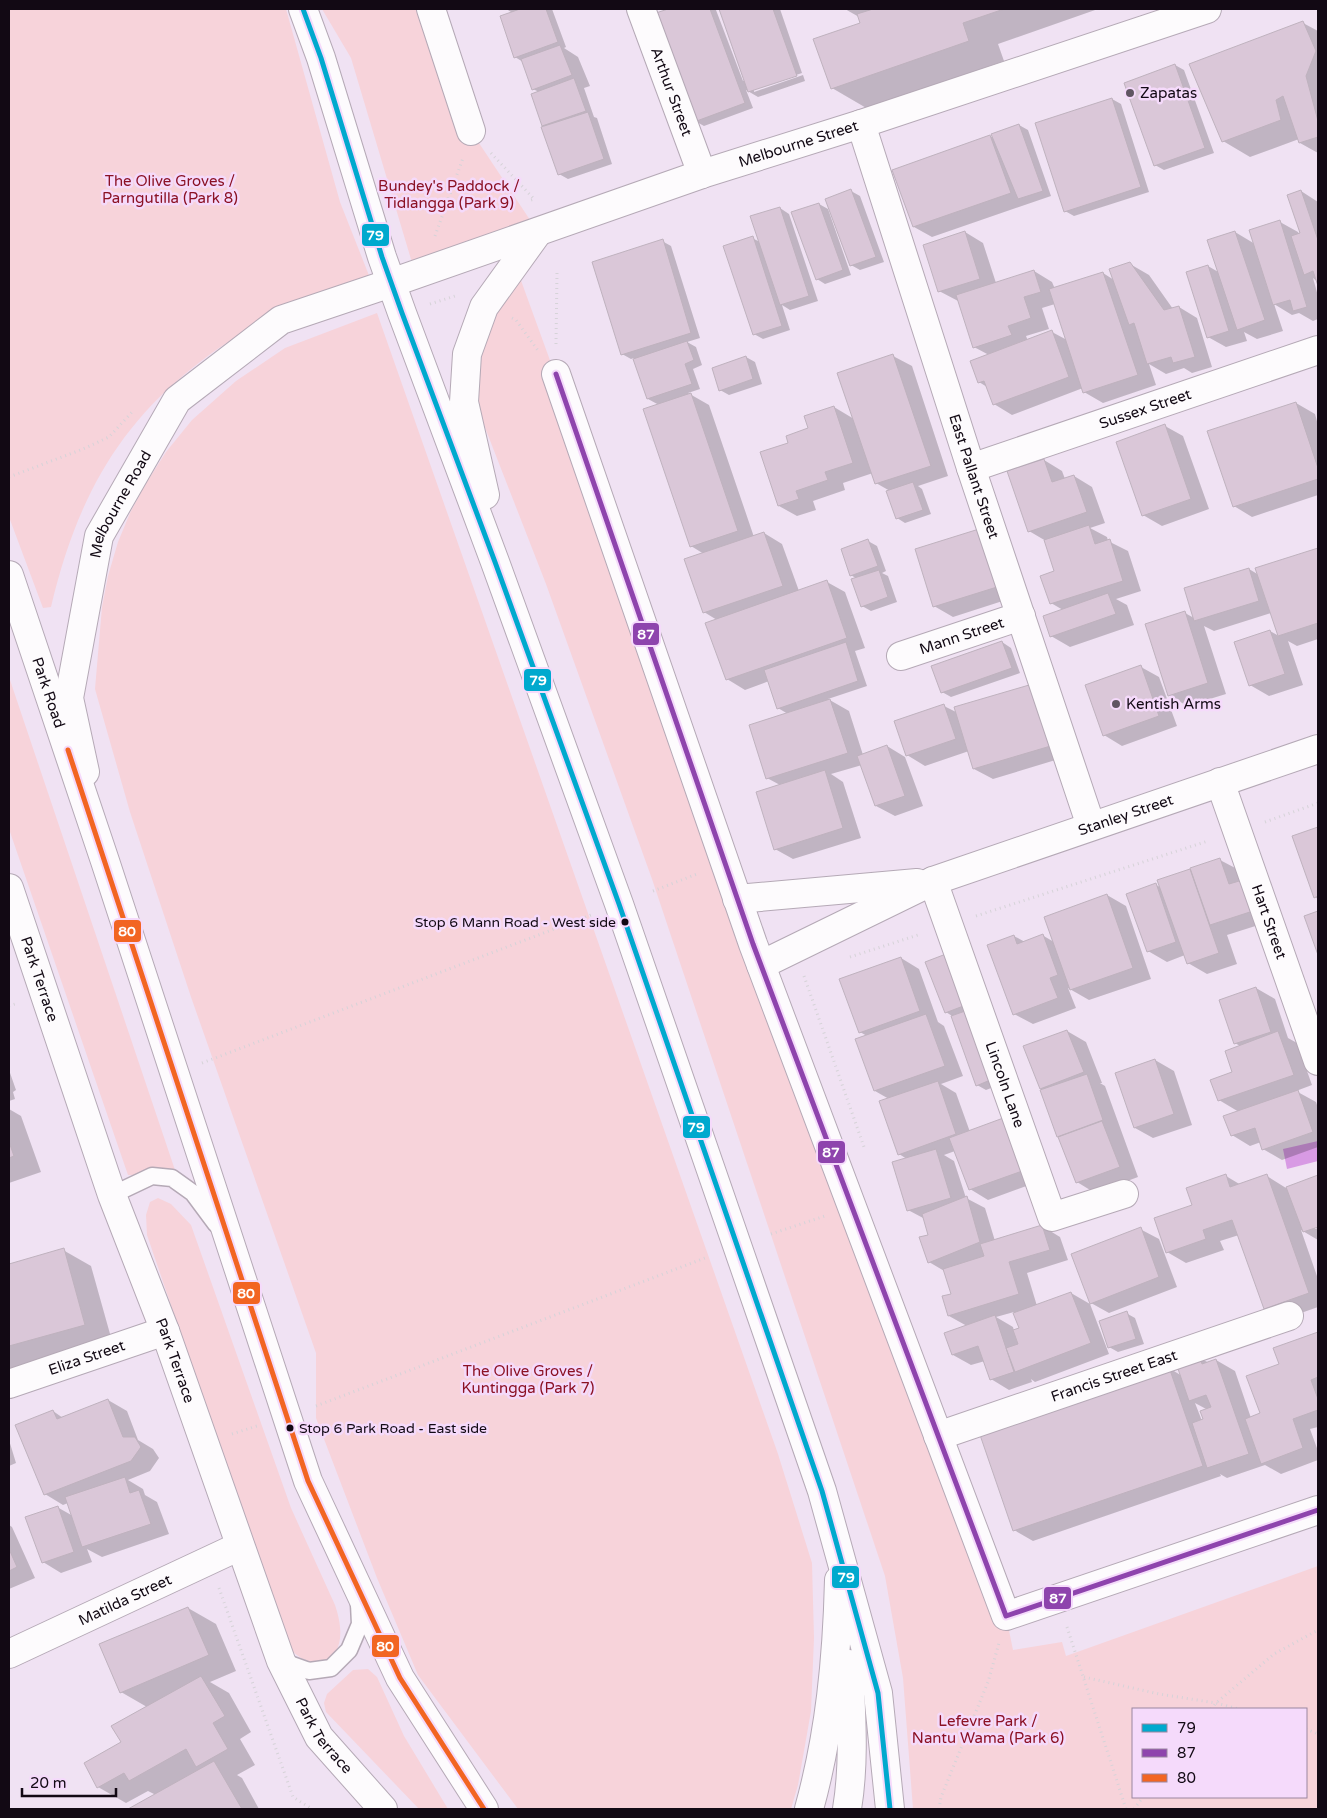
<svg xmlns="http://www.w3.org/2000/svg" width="1327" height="1818" font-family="'Varela Round',sans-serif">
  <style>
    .green { fill: #f7d3da; fill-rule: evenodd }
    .water { fill: #d89ae4 }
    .shadow { fill: #0003; fill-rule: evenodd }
    .building { fill: #dac7d8; stroke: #bfb2be }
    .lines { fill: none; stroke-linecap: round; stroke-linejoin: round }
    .lane-casing { stroke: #b5a9b6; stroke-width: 19 }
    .street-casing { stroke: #b5a9b6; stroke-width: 30 }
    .secondary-casing { stroke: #b5a9b6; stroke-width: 30 }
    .highway-casing { stroke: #b5a9b6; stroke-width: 30 }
    .path { stroke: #d6d3d8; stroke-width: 3; stroke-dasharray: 1 4; stroke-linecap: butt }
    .lane { stroke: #fdfbfd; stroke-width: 16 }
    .street { stroke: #fdfbfd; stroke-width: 28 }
    .secondary { stroke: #fdfbfd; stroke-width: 28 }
    .highway { stroke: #fdfbfd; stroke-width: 28 }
    .bus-1-casing { stroke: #f5dafb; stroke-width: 9 }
    .bus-2-casing { stroke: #f5dafb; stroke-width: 9 }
    .bus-3-casing { stroke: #f5dafb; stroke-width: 9 }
    .bus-1 { stroke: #00a9ce; stroke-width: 5 }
    .bus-2 { stroke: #8e44ad; stroke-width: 5 }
    .bus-3 { stroke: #f26522; stroke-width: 5 }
    .poi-dot { fill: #605562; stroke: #f5dafb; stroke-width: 2 }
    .bus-dot { fill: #120914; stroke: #f5dafb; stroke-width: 2 }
    .labels { text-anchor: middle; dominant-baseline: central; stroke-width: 5; stroke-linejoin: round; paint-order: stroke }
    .bus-label { font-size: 14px; fill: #120914; stroke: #f5dafb; text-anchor: end }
    .street-label { font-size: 15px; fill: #120914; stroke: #f5dafb }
    .poi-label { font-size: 15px; fill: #120914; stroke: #f5dafb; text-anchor: start }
    .park-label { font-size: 15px; fill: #8b1124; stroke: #f5dafb }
    .line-badge { stroke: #f5dafb; stroke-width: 2 }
    .badge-label { font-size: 14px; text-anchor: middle; font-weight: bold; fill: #fff }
  </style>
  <rect width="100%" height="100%" fill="#f0e2f3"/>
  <path class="green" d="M9 9H286L340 202 370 278C327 297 282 313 241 335 221 345 202 360 185 374 110 436 73 513 51 607L43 608 9 517Z
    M322 9H419L471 131 532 223 413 266 351 58Z
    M515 264 1006 1616 1013 1650 1062 1642 1066 1656 1318 1566V1809H913L903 1678 885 1576 652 879 546 584 477 407 481 361 487 324ZM1133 1709H1306V1797H1133Z
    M377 313 778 1454 812 1563 814 1638 811 1711 798 1785 791 1809H518L418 1675 377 1578 316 1418V1353L191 997 130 812 95 689 102 607 108 576 118 542 130 513 145 485 166 452 192 420 236 381 285 348Z
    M9 677 177 1176 128 1175 9 829Z
    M158 1198 171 1204 191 1225 291 1508 335 1605C340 1620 344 1639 335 1653 333 1657 326 1660 322 1663 304 1661 299 1659 287 1645L147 1235 146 1215 150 1202Z
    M368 1669 377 1677 404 1736 448 1809H419L326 1712 324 1703 327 1694 353 1670Z"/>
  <path class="water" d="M1318 1141V1161L1287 1169 1283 1149Z"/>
  <path class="shadow" d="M506 9H552L566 47 564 48 578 57 590 86 584 88 594 117 597 118 612 164 568 179 559 174 547 127 543 125 539 92 533 89 523 62 515 57 513 13Z
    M672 9H720L716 10 743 81 745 80 720 9H780L802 73 754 89V92L803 75 805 81 758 97 746 90 753 108 704 126 695 121 655 15Z
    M845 9H1098L998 44 1004 61 868 109 832 88 862 24 859 17Z
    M1303 23 1318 31V153L1300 143 1299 139 1250 157 1223 141Z
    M1175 65 1184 70 1214 153 1164 170 1155 165Z
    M1112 99 1121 104 1149 192 1074 216 1065 211Z
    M1019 125 1028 130 1051 196 932 237 914 227 990 136 995 139Z
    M851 191 860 196 884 262 860 270 851 265Z
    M1301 191 1318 202V282L1313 278 1318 296V319L1313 321 1299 313 1292 315 1274 304 1283 331 1257 339 1244 332 1247 341 1226 347 1208 337V266L1220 273 1235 232 1255 244 1280 222 1298 232 1299 234 1302 233Z
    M819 204 828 209 851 275 825 284 817 279Z
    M780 208 789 214 818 301 790 310 782 305 790 330 763 339 754 334 752 238 760 242Z
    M965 232 983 243 996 283 1034 271 1052 282 1055 289 1103 273 1114 280 1130 264 1149 275 1173 309 1179 307 1197 318 1212 367 1192 373 1184 368 1166 374 1149 364 1156 385 1103 403 1084 392 1083 388 1012 415 994 404 987 387 979 382 989 355 974 347 960 302 939 291ZM1055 304 1067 340 1052 332 1028 341 1026 336 1049 329 1042 308Z
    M662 241 671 246 700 338 687 342 696 347 702 365 693 369 700 389 688 393 709 405 754 537 764 533 782 544 799 591 827 582 845 592 865 648 855 651 867 686 828 699 849 711 863 755 887 746 905 757 923 806 895 816 876 806 862 765 831 774 843 782 861 838 793 859 775 849 780 785 767 778 788 714 778 708 769 681 745 690 727 679 717 620 704 612V554L691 546 659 405 648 399 634 358 631 359 622 354Z
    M893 356 912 366 948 476 918 486 922 489 931 514 905 523 897 518 890 491 876 483 873 473 843 483 845 490 813 501 816 510 797 516 779 506 790 444 810 429 834 407 854 419Z
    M746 357 755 362 762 384 729 395 720 390Z
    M1296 403 1315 414 1318 425V495L1252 517 1234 506Z
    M1165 426 1183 436 1209 509 1162 526 1143 515Z
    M1044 460 1062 471 1065 479 1074 476 1092 487 1105 523 1090 528 1107 537 1108 541 1128 551 1141 591 1116 599 1127 605 1134 625 1070 647 1051 636 1063 610 1051 603 1056 572 1046 541 1029 531Z
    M979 530 1015 597 953 617 934 606Z
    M868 541 877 546 886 571 882 573 888 576 897 602 871 611 862 606 857 579 851 575Z
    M1318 549V639L1297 646 1288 641 1303 685 1269 696 1250 685 1270 631 1279 636 1271 613 1214 631 1204 626 1226 694 1187 706 1169 695 1185 613 1194 618 1249 569 1259 575 1257 569Z
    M1002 642 1011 648 1020 673 951 697 942 692Z
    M1141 667 1159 677 1177 726 1122 746 1104 735Z
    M944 706 958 713 956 708 1072 755 993 779 974 769 969 751 925 766 907 755Z
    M1318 828V899L1315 897 1293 837Z
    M1220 860 1239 870 1274 920 1227 935 1237 964 1207 974 1188 963 1185 955 1167 962 1148 951 1156 885 1162 888 1159 881Z
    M1107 895 1126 906 1151 979 1089 1000 1068 988 1076 1008 1033 1024 1014 1014V936L1025 942 1042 935 1054 942Z
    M946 955 1004 1083 986 1090 977 1085 952 1016 946 1012Z
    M901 958 919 969 938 1022 944 1026 963 1076 941 1084 956 1093 970 1132 1043 1180 988 1200 970 1189 955 1151 944 1155 954 1161 966 1198 985 1208 995 1241 1042 1226 1060 1237 1068 1260 1027 1273 1037 1306 1071 1293 1090 1304 1109 1354 1035 1382 1031 1379 1032 1382 1009 1390 991 1379 985 1361 971 1365 953 1355 967 1326 949 1316 953 1295 946 1272 929 1262 930 1236 925 1219 908 1210 907 1159 899 1154 889 1099 875 1091 867 1036 860 1032ZM1014 1312 1020 1329 1014 1331 1013 1327 996 1317Z
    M1256 988 1275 999 1288 1038 1297 1043 1312 1085 1296 1091 1316 1102 1318 1108V1147L1282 1160 1263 1149 1261 1142 1250 1146 1232 1135 1239 1112 1219 1100 1234 1073 1240 1046 1235 1043Z
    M1067 1031 1086 1042 1102 1083H1100L1105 1086 1138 1177 1095 1193 1077 1182 1042 1091 1044 1090 1041 1088Z
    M1155 1060 1174 1071 1192 1125 1153 1138 1135 1128Z
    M9 1070 16 1090 13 1092 15 1099 9 1101Z
    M9 1109 21 1116 41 1172 9 1183Z
    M1226 1176 1241 1185 1267 1176 1286 1188 1318 1177V1225L1315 1226V1229L1318 1228V1240L1301 1230 1318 1279V1307L1284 1319 1265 1308 1239 1235 1220 1241 1224 1250 1186 1263 1167 1252 1193 1205Z
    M1140 1229 1159 1239 1177 1287 1109 1313 1091 1303Z
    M63 1250 91 1266 112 1341 9 1369V1265Z
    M1126 1313 1135 1318 1144 1344 1118 1352 1109 1347Z
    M1318 1333V1427L1310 1429 1318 1451V1460L1281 1474 1265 1465 1227 1478 1220 1474 1221 1476 1033 1541 1014 1530 1169 1368 1182 1376 1198 1357 1209 1363 1216 1360 1235 1371 1251 1418 1262 1414 1280 1365 1275 1349ZM1195 1403 1208 1410 1204 1420 1202 1421Z
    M108 1400 127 1411 138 1440 153 1449 159 1458 150 1471 128 1480 143 1489 145 1495 157 1502 169 1534 102 1557 87 1549 92 1562 61 1573 43 1562 57 1507 73 1516 68 1503 63 1505 45 1494 53 1411 63 1418Z
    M9 1440 16 1463 9 1466Z
    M9 1525 12 1527 35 1578 9 1589Z
    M188 1608 216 1624 236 1671 210 1682 229 1693 251 1732 240 1739 255 1765 237 1775 242 1778 259 1809H131L156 1795 148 1791 126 1803 98 1787 123 1743 147 1707 121 1692Z"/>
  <path class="building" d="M520 9H546L558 42 514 58 500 16Z
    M668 9H710L745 103 694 122 653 14Z
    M719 9H773L797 76 748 92Z
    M873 9H1004L963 23 969 41 831 89 813 39 860 23 857 14Z
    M1303 21 1316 51 1306 76 1318 121V137L1299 143 1283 96 1276 100 1281 120 1222 142 1189 64Z
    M560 45 572 75 532 90 521 59Z
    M1175 64 1205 148 1154 166 1124 83Z
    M574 78 586 111 542 126 531 94Z
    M1112 98 1141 187 1064 212 1035 123Z
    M588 112 604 159 558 175 541 127Z
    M1019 124 1043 191 1018 199 991 134Z
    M990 135 1011 193 913 227 892 170Z
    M851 189 876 257 850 266 825 199Z
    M1301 190 1318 240V286L1313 271 1304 275 1291 236 1300 233 1287 195Z
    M819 203 843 270 816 280 791 212Z
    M780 207 809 296 780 305 750 216Z
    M1280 220 1307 307 1293 311 1290 300 1273 305 1249 230Z
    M965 231 980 279 938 292 923 245Z
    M1235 231 1265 320 1237 330 1207 240Z
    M753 236 782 326 753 335 723 246Z
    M663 239 691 333 621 355 592 262Z
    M1130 262 1164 310 1179 306 1195 357 1173 363 1171 357 1147 364 1134 323 1129 325 1109 269Z
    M1208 265 1229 331 1207 338 1186 272Z
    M1034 270 1041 292 1024 297 1031 318 1008 326 1012 335 973 348 956 295Z
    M1103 272 1138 375 1083 393 1049 289Z
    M1052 330 1069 377 993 405 984 381 978 383 970 361Z
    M687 341 694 360 685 364 692 384 647 399 633 359Z
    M893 354 931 466 875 484 837 373Z
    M746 356 753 379 719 391 712 368Z
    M691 393 738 531 690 547 643 409Z
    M1296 402 1318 468V479L1233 507 1207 431Z
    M834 406 853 463 825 472 828 480 796 491 799 499 778 506 760 452 788 443 786 436 808 428 804 416Z
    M1165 424 1191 499 1142 516 1116 442Z
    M1044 459 1052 482 1074 475 1087 512 1028 532 1007 471Z
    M913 482 923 510 896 519 886 491Z
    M1089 525 1095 544 1110 539 1123 581 1050 604 1040 576 1054 571 1044 540Z
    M979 529 997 587 933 607 915 549Z
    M764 532 783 586 703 613 684 559Z
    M868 539 878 566 850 576 841 549Z
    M1318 548V623L1278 636 1255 568Z
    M1249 568 1259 601 1194 621 1184 588Z
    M879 570 888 597 861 607 851 579Z
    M827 580 847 638 726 680 705 623Z
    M1108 593 1116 614 1050 637 1043 616Z
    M1185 611 1208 683 1168 696 1145 624Z
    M1270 630 1285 674 1249 686 1234 642Z
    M1002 641 1012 668 941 693 931 666Z
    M846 642 858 681 777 709 764 670Z
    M1141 665 1159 716 1103 736 1085 685Z
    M1036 683 1054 745 973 769 954 707Z
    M830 699 848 753 766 779 749 725Z
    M944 704 956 739 906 756 894 721Z
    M887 745 905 796 875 806 857 756Z
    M825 770 843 828 774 850 756 792Z
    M1318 827V896L1314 898 1292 836Z
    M1220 858 1229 884 1246 879 1256 910 1210 925 1190 868Z
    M1190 869 1219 953 1187 964 1157 880Z
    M1156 883 1176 942 1147 952 1126 894Z
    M1107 894 1133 968 1070 990 1044 917Z
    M1318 911V955L1304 916Z
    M1043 934 1058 975 1050 978 1058 998 1013 1015 987 945 1014 935 1017 944Z
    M946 954 966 1005 945 1013 925 962Z
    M901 957 920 1011 859 1033 839 979Z
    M1256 987 1271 1032 1234 1044 1219 1000Z
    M971 1009 995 1078 976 1086 951 1016Z
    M926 1014 945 1066 874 1091 855 1039Z
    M1067 1030 1084 1072 1040 1089 1023 1046Z
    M1278 1031 1294 1075 1218 1101 1210 1080 1232 1072 1225 1051Z
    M1155 1059 1174 1114 1134 1128 1115 1073Z
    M1087 1074 1103 1120 1057 1137 1040 1090Z
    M938 1081 956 1134 898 1155 879 1101Z
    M1298 1090 1313 1132 1262 1150 1255 1128 1231 1136 1223 1116Z
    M1006 1117 1025 1170 969 1190 949 1138Z
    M1102 1121 1120 1167 1076 1183 1058 1137Z
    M9 1142 14 1156 9 1158Z
    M936 1149 951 1198 907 1211 892 1162Z
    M1226 1174 1230 1187 1267 1174 1309 1293 1264 1309 1232 1220 1203 1230 1206 1239 1166 1253 1154 1218 1192 1205 1186 1188Z
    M1318 1175V1227L1303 1232 1286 1187Z
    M967 1196 980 1242 928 1263 919 1237 928 1235 922 1214Z
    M1042 1225 1050 1250 1009 1262 1019 1294 948 1316 942 1296 951 1294 943 1269 984 1256 980 1244Z
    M1141 1227 1159 1277 1090 1304 1071 1254Z
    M64 1248 85 1325 9 1346V1264Z
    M1071 1292 1091 1343 1015 1372 1006 1348 1018 1344 1013 1330 1019 1328 1013 1313Z
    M1127 1311 1136 1339 1108 1348 1099 1321Z
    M995 1315 1014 1372 990 1380 978 1346 952 1355 944 1333Z
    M1318 1332V1377L1311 1380 1318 1399V1410L1293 1419 1303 1448 1261 1464 1245 1419 1260 1413 1246 1376 1279 1364 1273 1348Z
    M1199 1355 1202 1364 1216 1359 1249 1454 1207 1468 1192 1423 1203 1419 1200 1411 1211 1407 1206 1395 1189 1401 1176 1363Z
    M1169 1367 1203 1466 1013 1531 979 1432Z
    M108 1399 123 1437H135L141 1447 131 1461 44 1495 15 1425 53 1410 57 1419Z
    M125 1477 130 1493 139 1490 151 1524 82 1547 65 1497Z
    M58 1506 74 1552 42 1563 25 1517Z
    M9 1549 17 1567 9 1571Z
    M188 1607 209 1655 120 1693 99 1644Z
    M201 1676 225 1716 213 1723 228 1749 196 1767 186 1749 129 1781 124 1773 97 1788 84 1763 121 1742 111 1726Z
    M214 1761 242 1809H128Z"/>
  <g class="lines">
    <g class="lane-casing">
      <path id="lane" d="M112 1195 152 1176 172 1178 193 1193 216 1224
        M281 1661 309 1671 331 1668 349 1650 360 1624 359 1604"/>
    </g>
    <g class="street-casing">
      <g id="street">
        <path d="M431 9 471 131"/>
        <path id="s1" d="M641 9 702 174"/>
        <path id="s2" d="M861 124 971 468 1091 826"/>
        <path d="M556 374 753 944 1006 1616 1318 1510"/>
        <path id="s3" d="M971 468 1318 350"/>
        <path id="s4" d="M901 656 1021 616"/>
        <path id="s5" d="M1220 782 1318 1061"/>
        <path id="s6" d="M933 881 1052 1217 1124 1194"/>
        <path id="s7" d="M9 888 112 1195 165 1331 281 1661 319 1737 383 1809"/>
        <path d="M737 899 917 883"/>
        <path id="s8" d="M761 965 933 881 1318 749"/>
        <path id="s9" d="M9 1384 165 1331"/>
        <path id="s10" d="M938 1436 1289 1316"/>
        <path id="s11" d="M9 1654 240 1546"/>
      </g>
    </g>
    <g class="secondary-casing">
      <g id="secondary">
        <path id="s12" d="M85 772 69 698 99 536 177 400 281 320 391 283 702 174 861 124 1207 9"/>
      </g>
    </g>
    <g class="highway-casing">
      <g id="highway">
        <path d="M303 9 321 58 382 257 402 313 495 562 619 904 822 1491 878 1693 890 1809"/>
        <path d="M485 495 464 402 467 354 484 307 538 232"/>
        <path id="s13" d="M9 575 105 861 308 1481 400 1678 484 1809"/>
        <path d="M809 1809C830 1733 837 1659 839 1580"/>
        <path d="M847 1809C855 1761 851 1713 849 1664"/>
      </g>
    </g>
    <path class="path" d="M491 153 534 199 531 200
      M435 236 463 158
      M430 304 455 296
      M512 318 516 320 539 352
      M556 344 557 272
      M9 477 83 449 109 437 134 410
      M1265 822 1318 803
      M653 891 697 874
      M976 916 1208 841
      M850 957 921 934
      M804 976 864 1147
      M9 1006 18 1003
      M202 1063 591 915
      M771 1234 825 1216
      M316 1406 705 1258
      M232 1434 260 1425
      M219 1588 293 1797 312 1809
      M1067 1627 1126 1809
      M1084 1677 1159 1694 1216 1703 1239 1709
      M1211 1709 1216 1703 1274 1654 1318 1630
      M1306 1729 1318 1734
      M939 1809 941 1797 988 1682 999 1643
      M1134 1809 1143 1797"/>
    <use href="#lane" class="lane"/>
    <use href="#street" class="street"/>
    <use href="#secondary" class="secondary"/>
    <use href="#highway" class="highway"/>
    <g class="bus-1-casing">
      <path id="bus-1" d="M303 9 321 58 382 257 402 313 495 562 619 904 822 1491 878 1693 890 1809"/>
    </g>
    <g class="bus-2-casing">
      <path id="bus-2" d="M556 374 753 944 1006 1616 1318 1510"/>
    </g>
    <g class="bus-3-casing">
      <path id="bus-3" d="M68 750 308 1481 400 1678 484 1809"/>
    </g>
    <use href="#bus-1" class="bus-1"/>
    <use href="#bus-2" class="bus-2"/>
    <use href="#bus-3" class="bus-3"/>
  </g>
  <g class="poi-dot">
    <circle cx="1130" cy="93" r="5"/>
    <circle cx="1116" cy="704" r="5"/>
  </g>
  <g class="bus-dot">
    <circle cx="625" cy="922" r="4.5"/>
    <circle cx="290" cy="1428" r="4.5"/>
  </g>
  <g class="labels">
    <g class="bus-label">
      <text x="616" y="922">Stop 6 Mann Road - West side</text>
      <text x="299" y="1428" text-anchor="start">Stop 6 Park Road - East side</text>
    </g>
    <g class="street-label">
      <text stroke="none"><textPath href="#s1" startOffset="88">Arthur Street</textPath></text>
      <text stroke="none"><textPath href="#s12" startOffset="1075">Melbourne Street</textPath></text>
      <text stroke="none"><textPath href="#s3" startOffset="184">Sussex Street</textPath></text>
      <text stroke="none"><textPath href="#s2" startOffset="370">East Pallant Street</textPath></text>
      <text stroke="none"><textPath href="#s12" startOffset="278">Melbourne Road</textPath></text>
      <text stroke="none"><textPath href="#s4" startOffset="64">Mann Street</textPath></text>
      <text stroke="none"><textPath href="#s13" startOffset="124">Park Road</textPath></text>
      <text stroke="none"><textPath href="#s8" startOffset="395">Stanley Street</textPath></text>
      <text stroke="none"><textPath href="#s5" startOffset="148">Hart Street</textPath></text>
      <text stroke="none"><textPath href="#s7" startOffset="96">Park Terrace</textPath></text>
      <text stroke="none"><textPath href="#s6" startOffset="216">Lincoln Lane</textPath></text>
      <text stroke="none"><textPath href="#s9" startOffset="82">Eliza Street</textPath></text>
      <text stroke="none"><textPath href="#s7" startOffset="501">Park Terrace</textPath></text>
      <text stroke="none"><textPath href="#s10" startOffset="186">Francis Street East</textPath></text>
      <text stroke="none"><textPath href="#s11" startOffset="128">Matilda Street</textPath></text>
      <text stroke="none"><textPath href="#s7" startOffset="906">Park Terrace</textPath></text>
    </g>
    <g class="poi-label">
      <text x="1140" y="93">Zapatas</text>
      <text x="1126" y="704">Kentish Arms</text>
    </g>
    <g class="park-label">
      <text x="170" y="181">The Olive Groves /<tspan x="170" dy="17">Parngutilla (Park 8)</tspan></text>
      <text x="449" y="186">Bundey's Paddock /<tspan x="449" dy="17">Tidlangga (Park 9)</tspan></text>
      <text x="528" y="1371">The Olive Groves /<tspan x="528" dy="17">Kuntingga (Park 7)</tspan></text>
      <text x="988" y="1721">Lefevre Park /<tspan x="988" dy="17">Nantu Wama (Park 6)</tspan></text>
    </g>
  </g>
  <g class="line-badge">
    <rect x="361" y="223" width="29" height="24" rx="5" fill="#00a9ce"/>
    <rect x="632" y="622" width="28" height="24" rx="5" fill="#8e44ad"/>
    <rect x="523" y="668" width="29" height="24" rx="5" fill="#00a9ce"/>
    <rect x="113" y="919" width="29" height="24" rx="5" fill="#f26522"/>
    <rect x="682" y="1115" width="29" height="24" rx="5" fill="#00a9ce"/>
    <rect x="817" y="1140" width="29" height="24" rx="5" fill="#8e44ad"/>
    <rect x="232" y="1281" width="29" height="24" rx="5" fill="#f26522"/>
    <rect x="831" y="1565" width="29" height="24" rx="5" fill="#00a9ce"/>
    <rect x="1043" y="1586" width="29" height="24" rx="5" fill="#8e44ad"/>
    <rect x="371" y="1634" width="29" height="24" rx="5" fill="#f26522"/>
  </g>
  <g class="badge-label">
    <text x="375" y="240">79</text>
    <text x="646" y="639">87</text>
    <text x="538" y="685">79</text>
    <text x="127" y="936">80</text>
    <text x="696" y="1132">79</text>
    <text x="831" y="1157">87</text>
    <text x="246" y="1298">80</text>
    <text x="846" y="1582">79</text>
    <text x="1058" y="1603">87</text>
    <text x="385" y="1651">80</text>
  </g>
  <rect width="1327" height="1818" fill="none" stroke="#120914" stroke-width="20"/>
  <rect x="1132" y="1708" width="175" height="90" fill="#f5dafb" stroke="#9a869f"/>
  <rect x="1142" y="1724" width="25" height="8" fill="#00a9ce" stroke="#9a869f"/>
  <text x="1177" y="1733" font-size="15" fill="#120914">79</text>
  <rect x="1142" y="1749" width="25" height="8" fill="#8e44ad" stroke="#9a869f"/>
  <text x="1177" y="1758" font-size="15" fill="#120914">87</text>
  <rect x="1142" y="1774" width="25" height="8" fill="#f26522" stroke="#9a869f"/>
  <text x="1177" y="1783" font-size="15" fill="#120914">80</text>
  <path d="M22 1788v8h94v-8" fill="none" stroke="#120914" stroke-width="2.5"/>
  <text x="30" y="1788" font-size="15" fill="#120914" stroke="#f5dafb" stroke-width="4" paint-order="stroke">20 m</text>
</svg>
